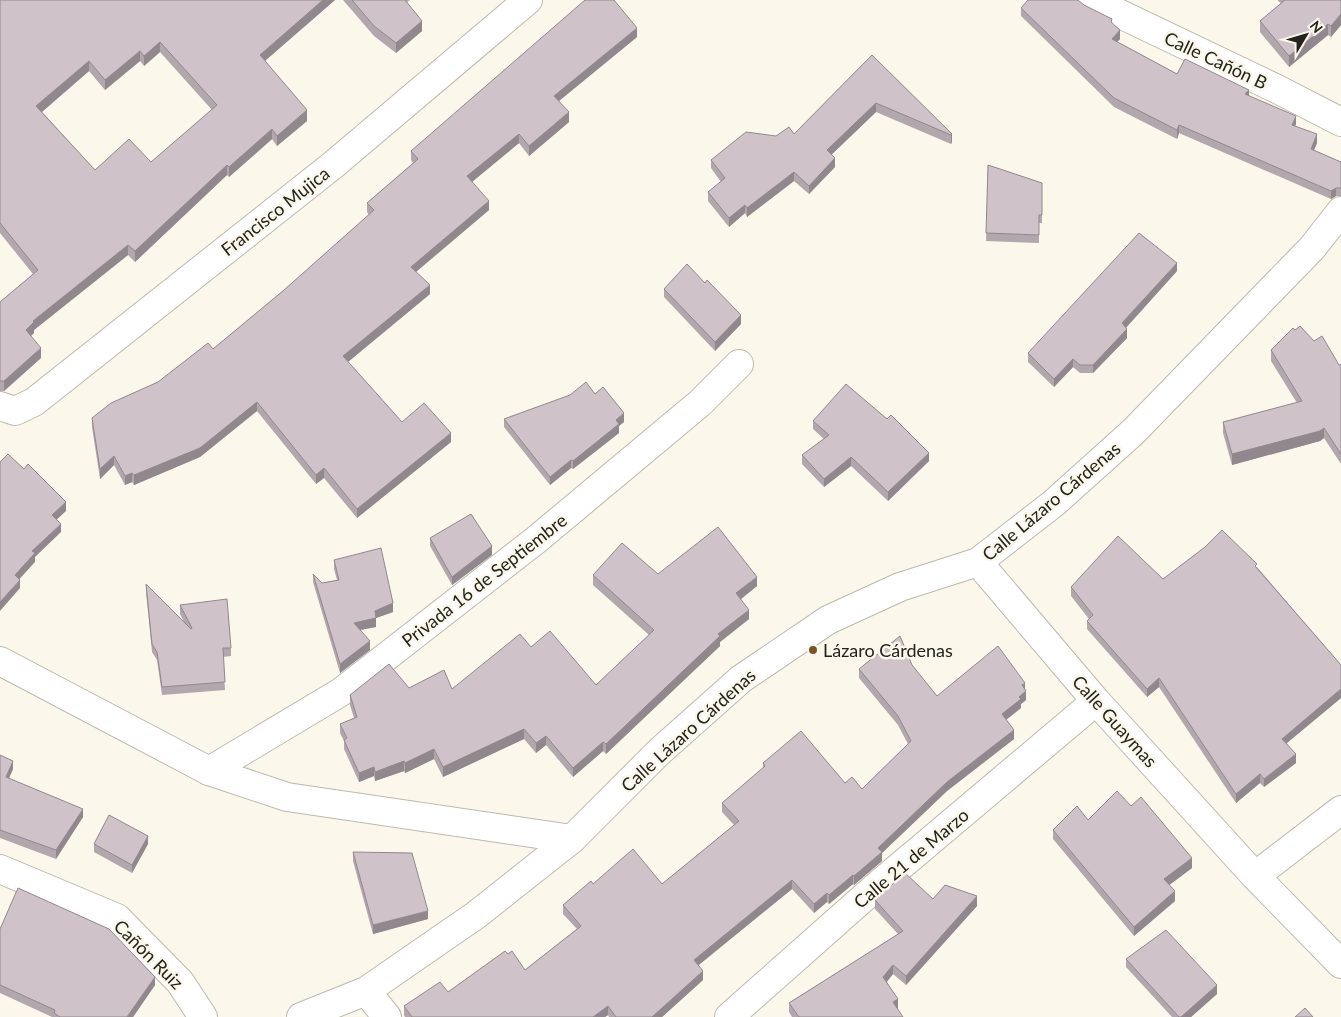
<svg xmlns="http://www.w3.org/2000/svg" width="1341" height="1017" font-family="Lato,sans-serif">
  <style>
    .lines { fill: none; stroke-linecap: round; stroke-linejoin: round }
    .minor-casing { stroke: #bcb9ad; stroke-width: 30 }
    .tertiary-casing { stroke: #bcb9ad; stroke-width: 30 }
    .minor { stroke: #fff; stroke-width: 28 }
    .tertiary { stroke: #fff; stroke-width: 28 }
    .wall { fill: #b2a7ad; fill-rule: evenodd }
    .shaded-wall { fill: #91888d }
    .building { fill: #cfc2c9; stroke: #91888d; fill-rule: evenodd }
    .poi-dot { fill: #74552a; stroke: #fbf8eb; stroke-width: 2 }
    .labels { text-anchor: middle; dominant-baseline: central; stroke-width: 5; stroke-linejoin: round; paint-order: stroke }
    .street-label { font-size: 18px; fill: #23221d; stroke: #fbf8eb }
    .poi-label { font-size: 18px; fill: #23221d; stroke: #fbf8eb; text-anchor: start }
  </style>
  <rect width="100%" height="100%" fill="#fbf8eb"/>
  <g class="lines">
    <g class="minor-casing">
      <path id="minor" d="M1091 0 1277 89 1341 122
        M0 406 15 411 34 402 333 165 528 0
        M978 562 1096 701 1255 876 1341 964
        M209 771 341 692 536 540 700 403 739 364
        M0 869 117 918 180 982 203 1017
        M1255 876 1341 810
        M366 991 387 1017
        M301 1017 366 991 476 915 572 839
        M729 1017 878 885 1096 701"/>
    </g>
    <g class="tertiary-casing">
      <path id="tertiary" d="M0 661 209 771 287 797 572 839 659 752 741 679 828 620 900 587 978 562 1054 503 1133 432 1312 248 1341 211"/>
    </g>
    <use href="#minor" class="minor"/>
    <use href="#tertiary" class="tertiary"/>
  </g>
  <path class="wall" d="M0 0H335L265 61 307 121 277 146 272 139 229 177 227 175 135 262 128 255 34 330V333L31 336 41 358 4 391H0V302L33 274 0 233ZM160 52 212 110 151 162 95 170 42 112 89 71 105 90 140 61 144 66Z
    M343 0H410L407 2 422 31 396 53 374 36Z
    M1278 0H1341V25L1331 37 1328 35 1289 67 1260 32V21L1281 3 1278 1Z
    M1084 5 1112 23 1120 39 1117 42 1177 74 1249 96 1296 124 1295 126 1317 143 1314 150 1341 162V196H1336L1331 199 1179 133 1177 139 1114 107 1021 16V8Z
    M637 37 559 101 569 122 529 156 519 143 472 182 489 210 416 272 430 294 348 362 402 422 451 442 357 518 324 478 316 484 257 411 200 457 134 485 132 482 125 485 114 465 100 479 92 427V418L158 382 213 349 284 290 369 215 367 212V203L413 163 411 160V151Z
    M872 55 952 134V142L951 144 876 112 831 155 835 167 809 194 794 181 747 217 745 213 729 227 708 201V192L721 182 711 168V160L776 136 794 134Z
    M988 165 1042 183V223H1039V243L986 241Z
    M1177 271 1126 328 1127 338 1093 373H1080L1073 367 1054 387 1028 362V353Z
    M664 289 741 324 715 351 664 297Z
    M1295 330 1314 341 1339 365 1341 364V464L1324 438 1320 441 1232 465 1223 433V422L1297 403 1271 361V350Z
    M595 394 624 422 619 426V433L573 469 571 468 550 485 504 427V419Z
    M813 421 929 461 888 501 851 466 824 487 802 464V455L824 439 813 429Z
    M430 538 492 555 452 585 430 546Z
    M334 560 393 612 376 618V627L360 630 370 650 340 673 313 582V574L322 583 337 580 334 569Z
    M1257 567 1341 665V698L1287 743 1296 763 1264 787 1260 783 1236 803 1159 687 1147 697 1087 629V621L1089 619 1071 596V587L1163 579Z
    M658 574 757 586 741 599 749 619 720 642V646L606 754 603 751 573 777 546 745 536 753 524 739 443 777 434 759 405 773 404 771 375 781 374 776 359 782 344 749V741L340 733V724L354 718 350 705V695L409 688 452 689 531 647 596 685 649 635 593 585V575Z
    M146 584 184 622 180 614V605L231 648V656L223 657 225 690 162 695 157 660 152 652 146 592Z
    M912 665 937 696 1025 689 1026 700 1021 704V708L1006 720 1014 739 947 791 882 853V861L854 885 853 884 829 904 827 902 814 913 792 889 698 965 703 980 662 1017H609L608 1015 605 1017H405L404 1015V1006L448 992 508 954 525 970 577 929 563 914V905L593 884H662L734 825 722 812V803L763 768V763L845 783 862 789 908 744 898 725 859 678V669Z
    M0 755 13 769 9 778 83 817 56 859 0 838Z
    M1131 806 1192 868 1169 885 1175 901 1134 936 1053 839V830L1088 820Z
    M94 844H148L132 873 94 852Z
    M353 852 428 919 373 934 353 861Z
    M933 899 977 906 906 985 893 974 887 982 898 1008 897 1009 903 1017H792L789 1012V1003L898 934 875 909V900Z
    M0 929 155 985 133 1017H52L0 993Z
    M1126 959 1217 994 1191 1017H1172L1126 967Z"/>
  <path class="shaded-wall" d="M323 0H335L260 65V55Z
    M1341 14V25L1331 37V26Z
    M422 21V31L396 53V43Z
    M1328 24V35L1289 67V56Z
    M637 28V37L554 105V96Z
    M1120 30V39L1112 47V39Z
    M160 42V52L144 66V56Z
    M140 51V61L105 90V80Z
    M89 61V71L36 117V106Z
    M1249 90V99L1245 94Z
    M876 103V112L827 159V150Z
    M307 110V121L277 146V136Z
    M569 112V122L529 156V146Z
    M1296 116V124L1292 133V125Z
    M1179 125V133L1177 139V130Z
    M272 129V139L229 177V167Z
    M519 134V143L467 186V176Z
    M952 134V142L951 144V135Z
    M1317 134V143L1311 157V149Z
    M835 158V167L809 194V186Z
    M227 165V175L135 262V251Z
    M794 172V181L747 217V208Z
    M1336 188V196L1331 199V191Z
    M489 201V210L411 276V267Z
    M745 205V213L729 227V218Z
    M128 245V255L34 330V333L26 340V330L33 321Z
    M1177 263V271L1122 332V323Z
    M430 285V294L343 366V356Z
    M741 315V324L715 351V342Z
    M1127 329V338L1093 373V365Z
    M41 348V358L4 391V381Z
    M1073 359V367L1054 387V379Z
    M257 402V411L200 457 134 485V475Z
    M624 413V422L619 426V433L573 469V461L616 420Z
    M1324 428V438L1320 441 1232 465V454Z
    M451 433V442L357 518V509Z
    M929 453V461L888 501V492Z
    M114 456V465L100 479V469Z
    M851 457V466L824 487V479Z
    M571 460V468L550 485V477Z
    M324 468V478L316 484V475Z
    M132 473V482L125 485V476Z
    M66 502V511L52 524V515Z
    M61 524V532L35 557V562L15 584V575L32 551Z
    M492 546V555L452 585V577Z
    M757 577V586L736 603V593Z
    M20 580V588L0 611V602Z
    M393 603V612L376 618V627L354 631V623L375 611Z
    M749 610V619L720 642V646L606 754V744L718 634Z
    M370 641V650L340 673V664Z
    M1159 678V687L1147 697V689Z
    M1025 683V692L1026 691V700L1021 704V708L1002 723V714L1019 697 1022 685Z
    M1341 689V698L1282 747V739Z
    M524 729V739L443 777V767Z
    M1014 730V739L947 791 882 853V861L854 885V876L878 848 947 782Z
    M546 736V745L536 753V743Z
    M603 742V751L573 777V768Z
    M434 749V759L405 773V763Z
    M1296 754V763L1264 787V779Z
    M13 761V769L6 785V777Z
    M404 761V771L375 781V772Z
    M374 767V776L359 782V773Z
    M1260 774V783L1236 803V794Z
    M83 809V817L56 859V850Z
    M148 836V844L132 873V865Z
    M1192 858V868L1164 889V879Z
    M853 875V884L829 904V895Z
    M792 880V889L694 969V960Z
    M1175 891V901L1134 936V927Z
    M827 893V902L814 913V904Z
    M977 896V906L906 985V976Z
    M428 911V919L373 934V925Z
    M893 965V974L883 986V977Z
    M703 971V980L662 1017H652Z
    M155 977V985L133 1017H127Z
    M1217 985V994L1191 1017H1181Z
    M898 999V1008L893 1012V1002Z
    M608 1006V1015L605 1017H593Z"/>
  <path class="building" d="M0 0H323L260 55 307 110 277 136 272 129 229 167 227 165 135 251 128 245 33 321 34 322 26 330 41 348 4 381H0V302L38 270 0 223ZM160 42 217 105 151 162 129 139 95 170 36 106 89 61 105 80 140 51 144 56Z
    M352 0H405L422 21 396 43 374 26Z
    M585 0H614L637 28 554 96 569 112 529 146 519 134 467 176 489 201 411 267 430 285 343 356 402 422 424 403 451 433 357 509 324 468 316 475 257 402 200 448 134 475 132 473 125 476 114 456 100 469 92 418 111 403 158 382 208 343 213 349 284 290 374 210 367 203 418 159 411 151Z
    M1028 0H1078L1084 5 1112 19 1111 22 1120 30 1112 39 1177 74 1185 59 1249 90 1245 94 1296 116 1292 125 1317 134 1311 149 1341 162V188H1336L1331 191 1179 125 1177 130 1114 98 1021 8Z
    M1285 0H1341V14L1331 26 1328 24 1289 56 1260 21Z
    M872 55 952 134 951 135 876 103 827 150 835 158 809 186 794 172 747 208 745 205 729 218 708 192 725 178 711 160 746 132 776 136 789 127 794 134Z
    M988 165 1042 183V215H1039V235L986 233Z
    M1139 233 1177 263 1122 323 1127 329 1093 365H1080L1073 359 1054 379 1028 353Z
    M687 264 705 283 707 280 741 315 715 342 664 289Z
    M1300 326 1314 341 1322 336 1339 365 1341 364V454L1324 428 1320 431 1232 454 1223 422 1302 401 1271 350 1293 328 1295 330Z
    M586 382 595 394 603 387 624 413 616 420 619 424 573 461 571 460 550 477 504 419 570 395Z
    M846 384 887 419 891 415 929 453 888 492 851 457 824 479 802 455 829 435 813 421Z
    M8 454 24 469 28 464 66 502 52 515 61 524 32 551 35 553 15 575 20 580 0 602V462Z
    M471 514 492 546 452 577 430 538Z
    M718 527 757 577 736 593 749 610 718 634 720 636 606 744 603 742 573 768 546 736 536 743 524 729 443 767 434 749 405 763 404 761 375 772 374 767 359 773 344 740 347 738 340 724 357 717 350 695 389 664 409 688 444 670 452 689 520 634 531 647 550 631 596 685 654 630 593 575 622 543 658 574Z
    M1222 530 1257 564 1255 566 1341 665V689L1282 739 1296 754 1264 779 1260 774 1236 794 1159 678 1147 689 1087 621 1093 615 1071 587 1118 536 1163 579 1205 547Z
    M381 548 393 603 375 611 376 618 354 623 370 641 340 664 313 574 322 583 339 580 334 560Z
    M146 584 191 629 192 628 180 605 227 599 231 648H223L225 682 162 687 157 652 152 644Z
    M900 636 912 665 937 696 998 646 1025 683 1022 685 1026 691 1019 697 1021 699 1002 714 1014 730 947 782 878 848 882 852 854 876 853 875 829 895 827 893 814 904 792 880 694 960 703 971 652 1017H616L608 1006 593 1017H412L404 1006 440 982 448 992 505 951 508 954 512 951 525 970 581 926 563 905 591 881 593 884 633 849 662 884 739 821 722 803 765 766 763 763 801 731 845 783 852 777 862 789 911 741 898 716 859 669Z
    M0 755 13 761 6 777 83 809 56 850 0 830Z
    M1117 791 1131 806 1141 797 1192 858 1164 879 1175 891 1134 927 1053 830 1077 806 1088 820Z
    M109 815 148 836 132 865 94 844Z
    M353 852 412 853 428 911 373 925Z
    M905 873 933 899 945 885 977 896 906 976 893 965 883 977 898 999 893 1002 903 1017H799L789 1003 903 931 875 900Z
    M18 888 109 929 155 977 127 1017H60L54 1013 55 1010 0 985V929Z
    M1166 930 1217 985 1181 1017H1179L1126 959Z
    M1305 1008 1313 1017H1295Z"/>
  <circle class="poi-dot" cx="813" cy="650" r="5"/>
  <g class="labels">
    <g class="street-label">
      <text transform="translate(1216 60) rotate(25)">Calle Cañón B</text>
      <text transform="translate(275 211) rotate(-38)">Francisco Mujica</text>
      <text transform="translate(1051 501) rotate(-40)">Calle Lázaro Cárdenas</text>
      <text transform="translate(484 580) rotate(-38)">Privada 16 de Septiembre</text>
      <text transform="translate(1115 721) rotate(48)">Calle Guaymas</text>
      <text transform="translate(688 730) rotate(-42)">Calle Lázaro Cárdenas</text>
      <text transform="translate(911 858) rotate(-40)">Calle 21 de Marzo</text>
      <text transform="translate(149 954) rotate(45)">Cañón Ruiz</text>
    </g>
    <g class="poi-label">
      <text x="823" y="650">Lázaro Cárdenas</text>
    </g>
  </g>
  <g transform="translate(1306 35) rotate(52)" stroke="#fbf8eb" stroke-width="4" paint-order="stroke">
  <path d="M0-4L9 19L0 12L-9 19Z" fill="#23221d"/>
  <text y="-8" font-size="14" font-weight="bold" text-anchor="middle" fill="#23221d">N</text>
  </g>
</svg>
